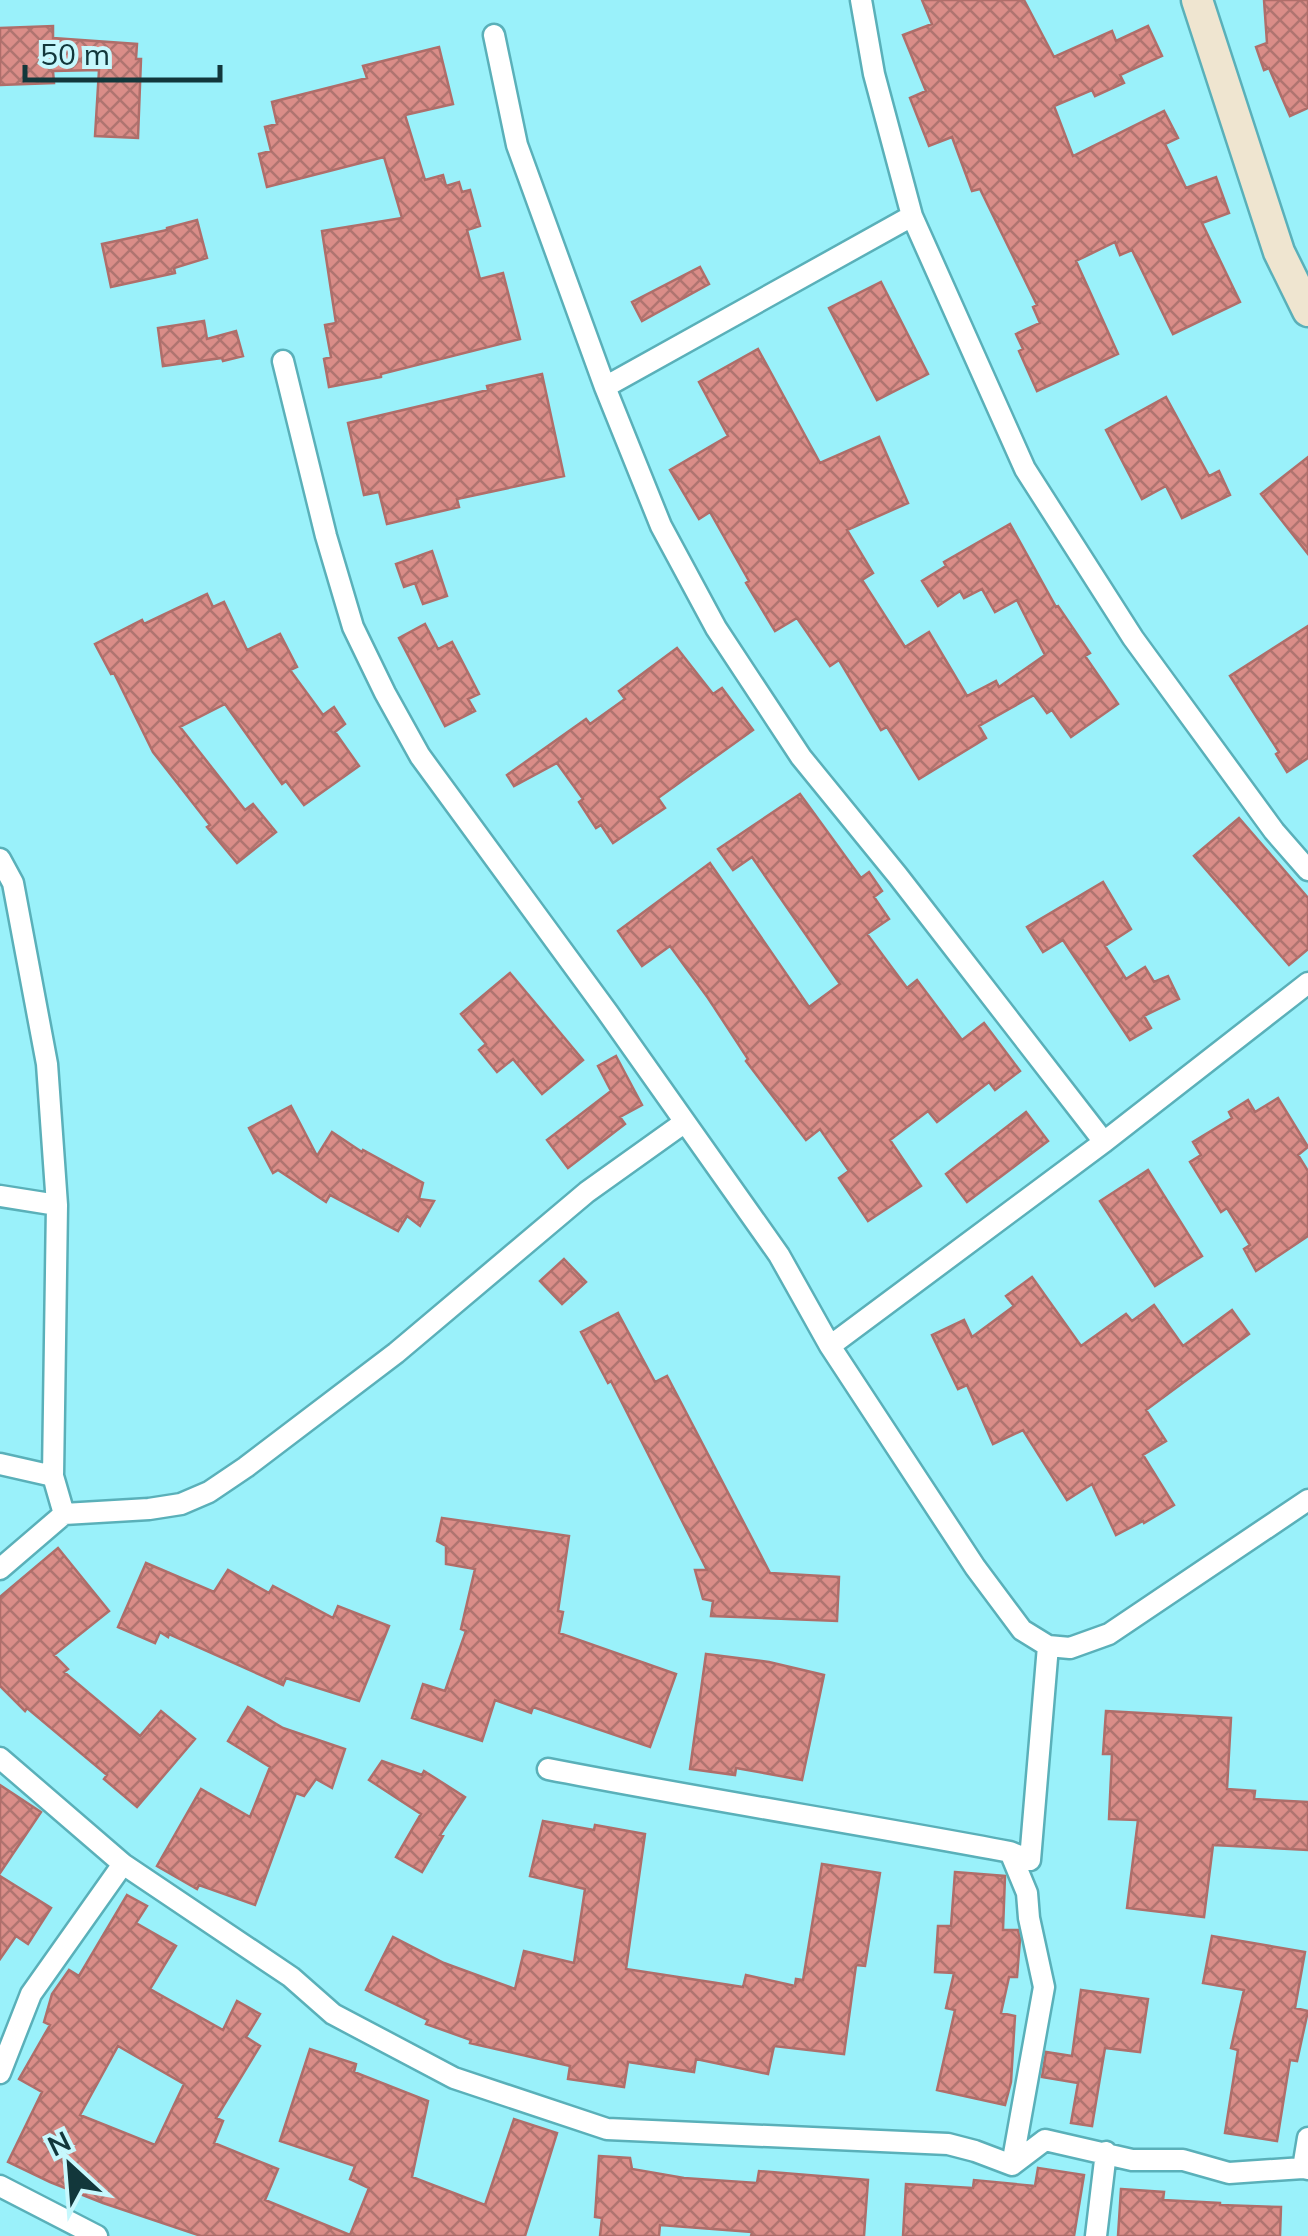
<svg xmlns="http://www.w3.org/2000/svg" width="1308" height="2236" font-family="Mulish,sans-serif">
  <style>
    .building { fill: url(#building-cross-hatch); stroke: #af6e6a; stroke-width: 2.5; fill-rule: evenodd }
    .lines { fill: none; stroke-linecap: round; stroke-linejoin: round }
    .street-casing { stroke: #5ab0b9; stroke-width: 25 }
    .secondary-casing { stroke: #5ab0b9; stroke-width: 35 }
    .street { stroke: #fff; stroke-width: 20 }
    .secondary { stroke: #efe5d0; stroke-width: 30 }
  </style>
  <defs>
    <pattern id="building-cross-hatch" width="8" height="8" patternUnits="userSpaceOnUse" patternTransform="scale(2.5)"><rect width="8" height="8" fill="#da8d88"/><path d="M0 0l8 8M0 8l8-8" fill="none" stroke="#af7470"/></pattern>
  </defs>
  <rect width="100%" height="100%" fill="#9af1fa"/>
  <path class="building" d="M922 0H1024L1054 57 1112 31 1116 41 1148 26 1162 56 1120 75 1124 83 1095 96 1092 90 1054 106 1073 156 1164 111 1178 138 1165 144 1186 188 1216 177 1229 213 1202 223 1240 302 1173 334 1132 250 1120 255 1115 242 1076 261 1118 354 1037 391 1019 351 1023 349 1016 334 1040 323 1033 307 1037 305 980 189 972 191 952 137 929 146 910 98 926 91 903 35 932 24Z
    M1264 0H1308V108L1290 116 1269 68 1264 70 1256 47 1267 43Z
    M53 26V38L137 44 136 59H141L138 138 95 136 99 70 53 71 54 83 0 85V28Z
    M439 47 453 104 405 115 425 180 443 175 446 186 459 182 462 192 470 190 480 226 467 230 480 279 503 273 520 339 381 374V377L329 387 324 359 331 357 325 325 336 323 322 231 402 218 384 157 267 187 259 154 271 151 265 127 277 124 272 102 367 78 363 66Z
    M197 220 207 258 174 268 175 273 111 287 102 244 167 230V228Z
    M700 267 709 284 642 321 632 302Z
    M881 282 928 374 877 400 829 308Z
    M204 321 207 339 236 331 243 356 223 361 222 358 163 366 158 328Z
    M758 349 820 463 879 437 908 503 847 530 873 573 862 580 905 647 929 632 967 696 996 681 999 687 1045 655 1017 600 995 612 982 589 964 598 960 591 938 606 922 581 946 566 944 562 1010 524 1056 607 1058 606 1090 653 1085 656 1118 704 1071 737 1052 710 1047 713 1034 695 979 726 986 738 919 779 887 727 881 730 839 660 830 666 797 618 775 631 746 583 749 581 710 512 699 519 670 470 728 436 699 382Z
    M542 374 564 476 457 499 459 507 387 524 379 492 364 495 348 423 488 390 487 386Z
    M1166 397 1209 476 1219 471 1230 495 1182 518 1166 486 1142 499 1106 430Z
    M1308 457V554L1261 494Z
    M432 551 447 596 423 604 415 583 404 587 396 564Z
    M207 594 213 607 224 602 247 650 280 634 297 667 290 670 323 715 334 707 345 724 335 732 359 766 304 805 286 781 282 784 225 704 180 727 245 810 253 804 276 832 237 863 207 827 210 825 153 752 114 673 111 674 95 644 142 620 144 624Z
    M425 624 438 649 452 642 479 694 468 699 475 711 445 726 399 638Z
    M1308 626V758L1287 772 1276 754 1279 752 1230 676Z
    M677 648 713 694 722 688 753 730 658 798 665 808 613 843 601 825 596 828 579 802 583 799 557 763 514 786 507 775 586 719 590 724 625 699 619 691Z
    M800 794 861 878 869 872 882 891 874 897 889 919 867 934 907 988 917 980 962 1040 984 1023 1020 1071 995 1090 989 1082 937 1122 928 1111 890 1140 921 1186 868 1221 839 1178 849 1171 820 1129 806 1140 746 1061 748 1059 708 998 670 946 642 966 618 931 710 863 809 1007 840 984 752 857 733 870 718 849Z
    M1239 818 1308 898V949L1289 965 1194 856Z
    M1103 882 1131 929 1105 946 1126 979 1145 967 1154 982 1168 976 1179 999 1144 1016 1151 1028 1130 1040 1063 940 1043 952 1027 927Z
    M510 973 583 1060 542 1094 513 1059 497 1072 479 1050 486 1044 461 1014Z
    M616 1056 642 1105 620 1117 625 1124 568 1168 547 1140 611 1091 598 1066Z
    M1278 1098 1308 1147 1298 1155 1308 1171V1236L1256 1271 1244 1249 1250 1245 1227 1208 1221 1212 1190 1162 1201 1155 1193 1142 1232 1118 1229 1112 1248 1100 1255 1112Z
    M291 1106 317 1156 332 1132 362 1152 363 1150 423 1183 419 1199 434 1201 420 1226 407 1216 398 1231 330 1195 326 1202 278 1170 273 1173 249 1128Z
    M1026 1112 1048 1141 967 1202 946 1174Z
    M1148 1170 1202 1256 1155 1286 1100 1201Z
    M564 1259 586 1282 562 1304 540 1281Z
    M1032 1277 1081 1346 1126 1314 1132 1321 1154 1305 1183 1346 1232 1310 1249 1334 1146 1410 1166 1441 1143 1455 1174 1505 1144 1523 1143 1521 1116 1535 1092 1484 1067 1500 1023 1430 993 1444 967 1385 958 1389 932 1335 964 1320 972 1337 1014 1306 1006 1296Z
    M618 1313 655 1382 667 1376 770 1573 839 1577 837 1621 711 1616 713 1601 703 1599 695 1570H707L611 1381 608 1383 581 1332Z
    M442 1518 569 1536 558 1611 563 1612 559 1633 676 1674 650 1747 533 1707 531 1713 495 1700 482 1741 412 1718 423 1684 445 1691 466 1631 461 1629 475 1569 446 1564V1546L437 1541Z
    M58 1548 109 1611 54 1655 68 1669 64 1672 140 1736 161 1711 195 1739 137 1807 104 1779 107 1775 27 1708 25 1711 0 1686V1597Z
    M146 1563 214 1592 228 1570 269 1593 273 1586 333 1618 338 1606 389 1626 359 1701 286 1678 283 1685 169 1634 168 1637 160 1632 155 1643 118 1627Z
    M706 1654 769 1662 824 1675 802 1780 736 1768 735 1775 690 1769Z
    M248 1707 283 1728 345 1749 332 1788 316 1779 304 1796 296 1793 255 1905 199 1885 197 1889 157 1866 201 1789 250 1817 270 1767 228 1741Z
    M1106 1711 1231 1718 1227 1789 1255 1791 1254 1799 1308 1802V1850L1213 1845 1204 1917 1127 1908 1138 1820 1109 1819 1112 1754H1103Z
    M382 1761 422 1775 424 1771 465 1797 440 1835 443 1836 422 1872 396 1857 421 1814 369 1780Z
    M0 1785 41 1812 0 1873Z
    M543 1821 594 1830 595 1825 645 1834 626 1969 743 1987 746 1975 795 1986 796 1979 803 1980 822 1864 880 1873 865 1966 856 1965 844 2054 774 2046 768 2074 696 2059 694 2072 628 2062 624 2087 568 2079 570 2066 470 2043 471 2040 426 2024 428 2020 366 1990 393 1937 444 1963 515 1989 524 1951 574 1963 585 1889 530 1876Z
    M955 1872 1005 1876 1003 1930H1018L1020 1939 1017 1977H1009L1001 2013 1015 2016 1011 2082 1005 2105 937 2090 955 2010 946 2008 954 1973 935 1972 938 1926H951Z
    M0 1876 51 1908 28 1944 16 1936 0 1959Z
    M127 1895 147 1906 136 1923 176 1946 150 1989 223 2030 237 2001 260 2014 246 2037 260 2046 216 2118 223 2121 214 2143 278 2169 265 2200 350 2235 369 2188 350 2179 355 2166 280 2141 310 2049 356 2064 354 2072 428 2101 412 2177 485 2205 514 2119 557 2133 525 2236H201L103 2203 50 2182 8 2162 42 2092 19 2079 50 2025 44 2022 52 1994 69 1970 79 1976ZM118 2046 184 2084 155 2145 80 2115Z
    M1212 1936 1305 1952 1295 2008 1308 2011 1297 2061 1290 2060 1277 2141 1225 2133 1238 2050 1231 2048 1244 1990 1203 1983Z
    M1081 1990 1148 1999 1140 2052 1105 2048 1092 2126 1071 2123 1078 2083 1042 2077 1046 2052 1072 2056Z
    M599 2156 630 2158 632 2169 684 2178 757 2183 759 2171 868 2180 864 2236H751L752 2232 660 2225 659 2236H600L602 2218 595 2217Z
    M1038 2168 1084 2175 1074 2236H903L906 2184 973 2188 974 2180 1035 2186Z
    M1121 2189 1164 2192 1163 2200 1220 2203V2205L1281 2207 1280 2236H1118Z"/>
  <g class="lines">
    <g class="street-casing">
      <path id="street" d="M861 0 874 74 912 216 1025 469 1133 638 1274 831 1308 870
        M494 35 517 145 605 387 661 526 716 628 801 757 898 876 1104 1142
        M283 361 326 536 353 627 385 693 420 756 608 1013 779 1255 830 1346 975 1567 1022 1630 1048 1646 1070 1648 1109 1634 1308 1500
        M605 387 912 216
        M0 859 13 883 47 1064 57 1205 53 1476 64 1514
        M0 1196 57 1205
        M830 1346 1104 1142 1308 983
        M0 1464 53 1476
        M0 1569 64 1514 149 1509 181 1504 209 1492 246 1467 396 1353 587 1192 685 1122
        M0 1758 123 1864 291 1977 333 2014 454 2078 607 2129 948 2144 975 2151 1012 2165 1045 2140 1132 2160H1183L1229 2173 1303 2168 1308 2169
        M548 1769C701 1799 856 1823 1010 1852
        M0 2073 31 1994 123 1864
        M1012 2165 1044 1987 1029 1918 1027 1893 1010 1852 1030 1860 1048 1646
        M1303 2168 1308 2138
        M0 2186 97 2236
        M1096 2236 1106 2152"/>
    </g>
    <g class="secondary-casing">
      <path id="secondary" d="M1197 0 1279 252 1308 311"/>
    </g>
    <use href="#street" class="street"/>
    <use href="#secondary" class="secondary"/>
  </g>
  <g transform="translate(70 2166) rotate(334)" stroke="#c7f8fd" stroke-width="8" paint-order="stroke">
  <path d="M0-8L18 38L0 25L-18 38Z" fill="#12373b"/>
  <text y="-15" font-size="28" font-weight="bold" text-anchor="middle" fill="#12373b">N</text>
  </g>
  <path d="M25 65v15h195v-15" fill="none" stroke="#12373b" stroke-width="5"/>
  <text x="40" y="65" font-size="30" fill="#12373b" stroke="#c7f8fd" stroke-width="8" paint-order="stroke">50 m</text>
</svg>
